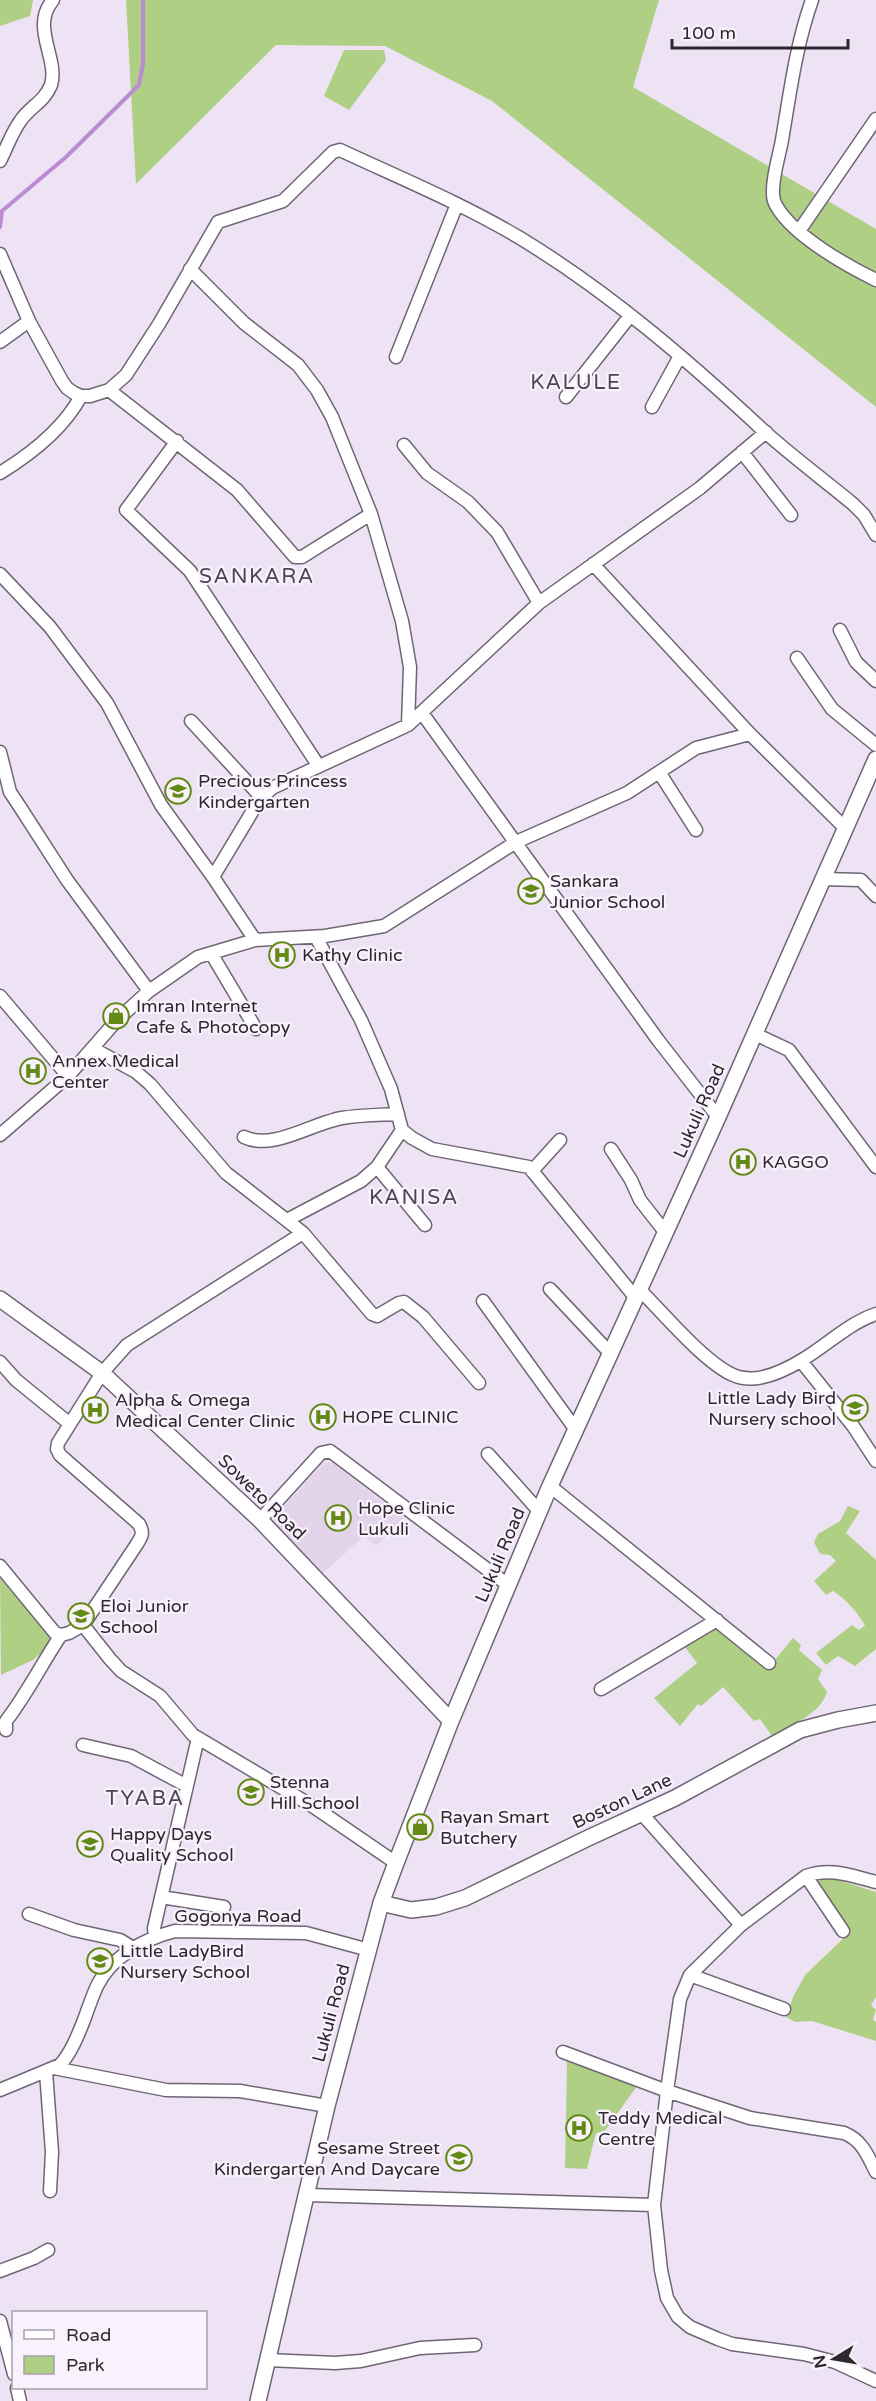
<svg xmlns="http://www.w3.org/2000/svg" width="876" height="2401" font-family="'Varela Round',sans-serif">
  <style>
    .built { fill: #e3d4eb }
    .green { fill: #afcf85 }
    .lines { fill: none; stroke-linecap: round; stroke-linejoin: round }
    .stream { stroke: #bb8cd3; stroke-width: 4 }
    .minor-casing { stroke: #6f6574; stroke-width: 15 }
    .tertiary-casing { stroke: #6f6574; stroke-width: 18 }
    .minor { stroke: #fff; stroke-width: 12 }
    .tertiary { stroke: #fff; stroke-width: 15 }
    .labels { text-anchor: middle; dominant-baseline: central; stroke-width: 4.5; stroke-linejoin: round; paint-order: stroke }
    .poi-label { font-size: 18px; fill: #2c282e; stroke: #f9f2fd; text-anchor: start }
    .street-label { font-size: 18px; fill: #2c282e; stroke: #f9f2fd }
    .quarter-label { font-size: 21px; letter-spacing: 1.5px; fill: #4e4553; stroke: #f9f2fd }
  </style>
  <rect width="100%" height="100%" fill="#eee3f5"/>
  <path class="built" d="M331 1462 404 1518 376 1546 364 1536 321 1575 272 1522V1519L324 1463Z"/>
  <path class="green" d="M0 0H33L30 16 0 26Z
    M126 0H659L633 87 876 229V407L492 101 385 46 276 45 136 184Z
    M344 50H384L386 60 349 110 324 96Z
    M848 1506 860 1511 846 1533 876 1560V1649L855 1666 838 1656 826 1665 816 1653 852 1625 859 1630 865 1625C856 1611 847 1600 833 1591L826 1595 814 1581 836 1561 830 1555 820 1554 814 1542 818 1534 840 1521Z
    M0 1571 57 1639 33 1660 1 1675Z
    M721 1626 774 1661 793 1638 801 1645 799 1650 822 1670 818 1679 827 1692C820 1715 792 1724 772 1736L760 1719 754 1721 723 1687 701 1706 698 1704 680 1726 654 1698 697 1663 685 1647Z
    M826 1876 876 1892V1997L871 2005 876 2010 873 2020 876 2022V2041L812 2021 795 2022 786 2017 793 1997 805 1975 850 1932 818 1882Z
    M567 2061 637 2086 604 2132 596 2133 587 2169 565 2168Z"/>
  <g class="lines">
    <path class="stream" d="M0 227 2 211 66 157 139 85 143 64V0"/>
    <g class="minor-casing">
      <path id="minor" d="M812 0C796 45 790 93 782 140 779 157 772 177 773 194 773 198 775 204 777 207 794 236 847 266 876 280
        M0 161C7 147 12 132 21 120 30 107 45 101 51 85 59 58 30 27 53 0
        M799 231 876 119
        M0 254 29 321 62 381 67 388 74 393 81 396H90L109 390 126 375 159 324 218 222 283 201 333 152 340 150C400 178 463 204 520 238 609 292 689 361 765 432 793 457 824 480 853 504L864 515 876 535
        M190 269 244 323 298 365 317 390 332 417 371 514 402 621 410 667 408 725
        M0 342 29 321
        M396 357 457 204
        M109 390 237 490 295 557H302L371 514
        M566 397 630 316
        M652 407 680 356
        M177 441 126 510 190 571 318 765
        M404 445 427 473 468 502 497 532 539 603
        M742 452 791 515
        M0 473C31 454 64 428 81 396
        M593 564 750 734 845 828
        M0 574 50 627 107 703 161 805 213 877 255 940
        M840 630 856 662 876 681
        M797 658 832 709 876 745
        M422 713 658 1040 718 1117
        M191 721 262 798
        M0 752 10 792 20 807 67 880 149 991
        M659 772 696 830
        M213 877 258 802 272 788 408 725 539 603 700 488 766 432
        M822 879 861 880 876 896
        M316 937 361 1020 391 1089 402 1130 412 1138 432 1149 529 1167 635 1297
        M211 953 256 1029
        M0 996 68 1076
        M755 1034 789 1050 876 1167
        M94 1049 136 1072 150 1084 226 1173 303 1233 372 1314 377 1316 399 1303 404 1302 423 1317 479 1383
        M0 1135 68 1076 117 1020 149 991 198 957 255 940 325 936 384 926 516 842 627 793 696 748 750 734
        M244 1137C273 1151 312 1123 342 1118 360 1115 379 1115 398 1114
        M611 1149 631 1180 640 1200 665 1232
        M377 1167 425 1225
        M532 1171 560 1140
        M287 1220 361 1181 377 1167 402 1130
        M550 1289 610 1353
        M639 1289C663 1313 704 1362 733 1375 755 1385 784 1371 802 1360 827 1345 849 1323 876 1314
        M483 1301 576 1430
        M801 1361 853 1426 876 1461
        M0 1362 16 1380 70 1424
        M488 1454 539 1511
        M550 1486 769 1663
        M260 1520 321 1453 330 1451 508 1585
        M0 1566 55 1633 61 1635 69 1633 83 1625 137 1544C142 1536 144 1533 139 1524L60 1455 57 1449 58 1443 102 1373 127 1345 303 1233
        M83 1625 110 1659 121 1671 160 1696 193 1735 314 1807 396 1863
        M601 1689 717 1620
        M6 1730V1721C27 1694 42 1663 61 1635
        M83 1745 131 1756 187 1786
        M642 1814 741 1925 690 1975 680 1999 667 2091 654 2205 661 2270 667 2298 678 2317 690 2327 718 2339 732 2344 804 2354 835 2362 876 2381
        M806 1876 843 1931
        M161 1897 224 1907
        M29 1914 74 1930 120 1940 133 1948
        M741 1925 806 1876C831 1867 851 1876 876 1882
        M155 1936 154 1928 198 1738
        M690 1975 784 2009
        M563 2052 667 2091 750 2118 844 2133C862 2140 868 2156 876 2172
        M54 2068 166 2090 240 2091 327 2106
        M46 2072 52 2152 50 2191
        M0 2090 60 2065C71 2053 78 2035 84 2020 88 2009 92 1997 97 1986 112 1956 144 1939 175 1931L306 1933 369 1950
        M306 2195 654 2205
        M0 2271 34 2258 48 2250
        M0 2321 14 2374
        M267 2360 335 2363 361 2361 420 2348 475 2345
        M17 2388 20 2401"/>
    </g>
    <g class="tertiary-casing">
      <path id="tertiary" d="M0 1299 102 1373 260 1520 451 1721
        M381 1903 411 1910 436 1907 465 1898 586 1839 675 1798 800 1730 838 1720 876 1713
        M258 2401 327 2106 381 1903 396 1863 451 1721 550 1486 718 1117 876 759"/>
    </g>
    <use href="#minor" class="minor"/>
    <use href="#tertiary" class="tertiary"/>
  </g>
  <defs>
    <g id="school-ring" transform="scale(1.35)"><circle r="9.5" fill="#f9f2fd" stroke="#638a14" stroke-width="1.5"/><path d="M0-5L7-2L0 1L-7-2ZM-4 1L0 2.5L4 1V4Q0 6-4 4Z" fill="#638a14"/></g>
    <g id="hospital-ring" transform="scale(1.35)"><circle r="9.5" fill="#f9f2fd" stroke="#638a14" stroke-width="1.5"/><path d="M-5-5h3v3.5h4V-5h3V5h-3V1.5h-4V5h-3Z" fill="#638a14"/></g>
    <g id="shop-ring" transform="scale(1.35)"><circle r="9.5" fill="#f9f2fd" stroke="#638a14" stroke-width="1.5"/><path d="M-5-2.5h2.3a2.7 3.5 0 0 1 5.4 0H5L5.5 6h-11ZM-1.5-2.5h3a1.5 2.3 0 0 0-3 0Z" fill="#638a14"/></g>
  </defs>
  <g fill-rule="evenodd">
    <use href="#school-ring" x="178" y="791"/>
    <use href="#school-ring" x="531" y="891"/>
    <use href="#hospital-ring" x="282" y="955"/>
    <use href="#shop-ring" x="116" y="1016"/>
    <use href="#hospital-ring" x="33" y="1071"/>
    <use href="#hospital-ring" x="743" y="1162"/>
    <use href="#school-ring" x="855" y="1408"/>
    <use href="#hospital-ring" x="95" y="1410"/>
    <use href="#hospital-ring" x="323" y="1417"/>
    <use href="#hospital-ring" x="338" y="1518"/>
    <use href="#school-ring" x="81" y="1616"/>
    <use href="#school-ring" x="251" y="1792"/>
    <use href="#shop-ring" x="420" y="1827"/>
    <use href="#school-ring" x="90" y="1844"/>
    <use href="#school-ring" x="100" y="1961"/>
    <use href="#hospital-ring" x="579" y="2128"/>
    <use href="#school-ring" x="459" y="2158"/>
  </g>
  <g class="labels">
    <g class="poi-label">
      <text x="198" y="781">Precious Princess<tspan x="198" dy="21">Kindergarten</tspan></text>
      <text x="550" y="881">Sankara<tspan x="550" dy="21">Junior School</tspan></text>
      <text x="302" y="955">Kathy Clinic</text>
      <text x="136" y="1006">Imran Internet<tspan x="136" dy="21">Cafe &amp; Photocopy</tspan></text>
      <text x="52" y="1061">Annex Medical<tspan x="52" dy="21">Center</tspan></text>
      <text x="762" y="1162">KAGGO</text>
      <text x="836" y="1398" text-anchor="end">Little Lady Bird<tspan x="836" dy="21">Nursery school</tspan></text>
      <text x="115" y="1400">Alpha &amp; Omega<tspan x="115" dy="21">Medical Center Clinic</tspan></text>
      <text x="342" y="1417">HOPE CLINIC</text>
      <text x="358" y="1508">Hope Clinic<tspan x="358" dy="21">Lukuli</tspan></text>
      <text x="100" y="1606">Eloi Junior<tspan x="100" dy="21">School</tspan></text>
      <text x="270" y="1782">Stenna<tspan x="270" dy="21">Hill School</tspan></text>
      <text x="440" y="1817">Rayan Smart<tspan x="440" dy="21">Butchery</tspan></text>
      <text x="110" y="1834">Happy Days<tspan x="110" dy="21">Quality School</tspan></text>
      <text x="120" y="1951">Little LadyBird<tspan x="120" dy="21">Nursery School</tspan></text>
      <text x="598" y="2118">Teddy Medical<tspan x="598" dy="21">Centre</tspan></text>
      <text x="440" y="2148" text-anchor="end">Sesame Street<tspan x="440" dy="21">Kindergarten And Daycare</tspan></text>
    </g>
    <g class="street-label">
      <text transform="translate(699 1111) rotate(-66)">Lukuli Road</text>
      <text transform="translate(262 1497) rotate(44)">Soweto Road</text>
      <text transform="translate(500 1555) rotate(-67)">Lukuli Road</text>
      <text transform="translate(622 1801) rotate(-25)">Boston Lane</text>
      <text x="238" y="1916">Gogonya Road</text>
      <text transform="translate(331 2013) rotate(-75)">Lukuli Road</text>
    </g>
    <g class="quarter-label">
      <text x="576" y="382">KALULE</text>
      <text x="257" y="576">SANKARA</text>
      <text x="414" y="1197">KANISA</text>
      <text x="145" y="1798">TYABA</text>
    </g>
  </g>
  <rect x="12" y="2311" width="195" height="78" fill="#f9f2fd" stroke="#a7a1aa" stroke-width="1.5"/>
  <rect x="24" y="2330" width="30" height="9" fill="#ffffff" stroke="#a7a1aa" stroke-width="1.5"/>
  <text x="66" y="2341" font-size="18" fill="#2c282e">Road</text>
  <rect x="24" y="2356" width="30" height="18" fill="#afcf85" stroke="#a7a1aa" stroke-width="1.5"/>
  <text x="66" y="2371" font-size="18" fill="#2c282e">Park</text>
  <g transform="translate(834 2359) rotate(259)" stroke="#f9f2fd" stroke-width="4.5" paint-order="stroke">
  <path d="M0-4.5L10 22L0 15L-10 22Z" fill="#2c282e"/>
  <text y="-9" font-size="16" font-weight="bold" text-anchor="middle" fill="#2c282e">N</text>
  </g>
  <path d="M672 39v9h176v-9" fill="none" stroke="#2c282e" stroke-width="3"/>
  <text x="681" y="39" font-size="18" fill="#2c282e" stroke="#f9f2fd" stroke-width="4.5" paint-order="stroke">100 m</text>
</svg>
